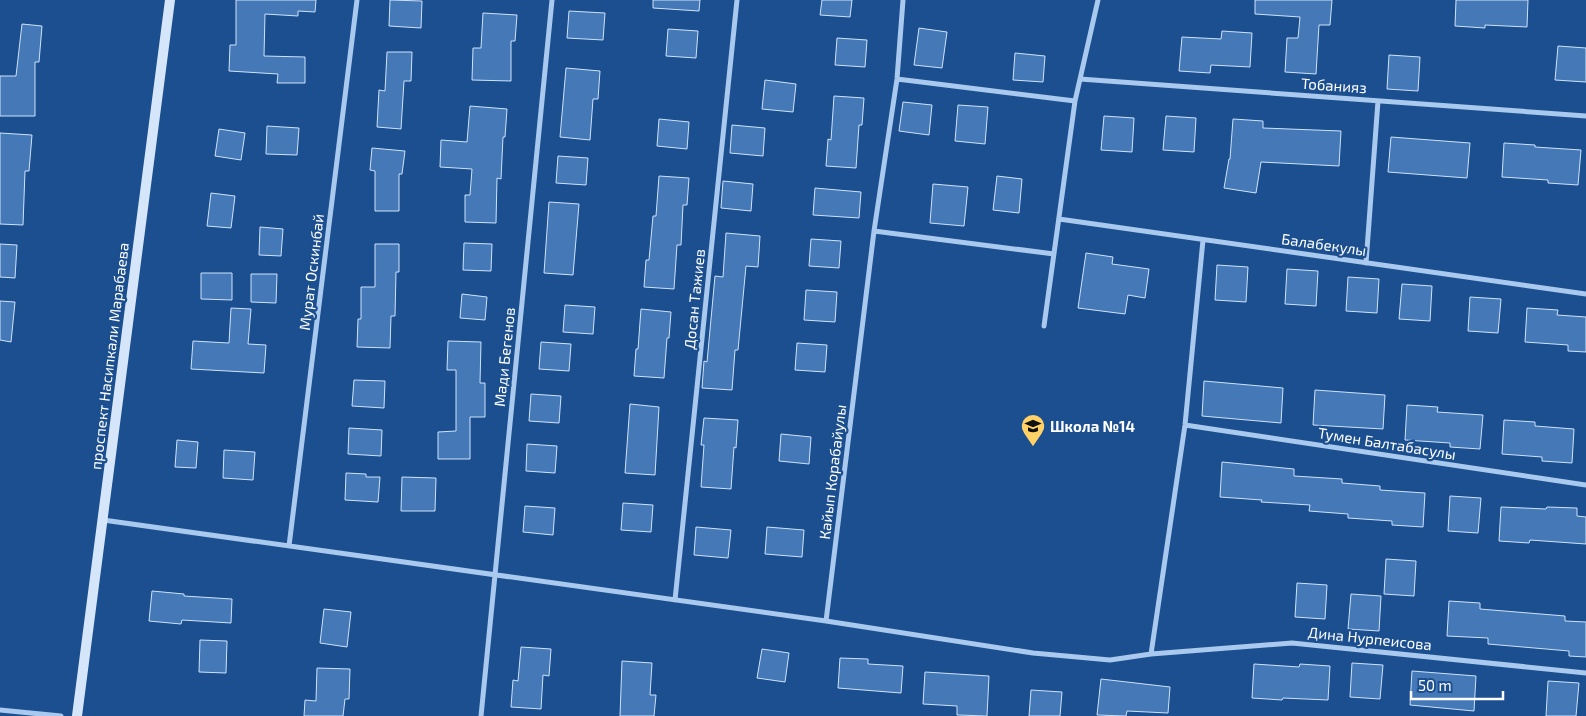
<svg xmlns="http://www.w3.org/2000/svg" width="1586" height="716" font-family="'Exo 2',sans-serif">
  <style>
    .building { fill: #4478b7; stroke: #cfe3fa }
    .lines { fill: none; stroke-linecap: round; stroke-linejoin: round }
    .minor { stroke: #a9c9ee; stroke-width: 5 }
    .secondary { stroke: #d6e6fa; stroke-width: 10 }
    .labels { text-anchor: middle; dominant-baseline: central; stroke-width: 4.5; stroke-linejoin: round; paint-order: stroke }
    .street-label { font-size: 15px; fill: #fff; stroke: #1b4f8f }
    .poi-label { font-size: 15px; font-weight: bold; fill: #fff; stroke: #1b4f8f; text-anchor: start }
  </style>
  <rect width="100%" height="100%" fill="#1b4f8f"/>
  <path class="building" d="M236 0H316L315 12 298 11V16L265 14 264 56 305 57V83H277L278 74 229 71 230 45H236Z
    M390 0 422 1 421 28 389 26Z
    M653 0H700L699 11 653 8Z
    M822 0H852L850 17 820 15Z
    M1255 0H1332L1330 25H1319L1316 74 1285 72 1287 38H1298L1300 17 1255 14Z
    M1456 0H1528L1527 27 1485 25V28L1455 26Z
    M569 11 605 13 603 40 567 38Z
    M483 13 517 15 515 41H511V81L472 80 473 48H481Z
    M22 24 42 26 39 62H35V116H0V76H16Z
    M919 28 947 32 942 68 914 65Z
    M668 29 698 31 696 58 666 56Z
    M1222 31 1252 33 1250 67 1211 65 1210 73 1179 71 1182 37 1221 39Z
    M837 38 867 40 865 67 835 65Z
    M1558 46 1586 48V82L1555 80Z
    M387 52H412L411 81H404L401 129 377 127 379 90 385 91Z
    M1015 53 1045 56 1043 82 1013 80Z
    M1389 55 1420 57 1418 91 1387 89Z
    M566 68 600 71 598 99H593L590 140 560 137Z
    M765 80 796 84 793 112 762 109Z
    M834 96 864 98 862 125H859L856 168 826 166 828 139 831 140Z
    M903 102 932 105 929 135 899 131Z
    M958 105 988 107 985 144 955 141Z
    M470 106 507 109 505 137H503L501 179 497 178 496 223 465 222V195H470L472 169 440 167 441 140 467 142Z
    M1104 116 1134 118 1132 152 1101 150Z
    M1166 116 1196 118 1194 152 1163 150Z
    M659 119 689 122 687 149 657 146Z
    M1233 119 1263 121V128L1341 131 1339 166 1261 162 1256 193 1224 188 1229 159H1230Z
    M732 125 765 128 763 156 730 153Z
    M267 126 299 128 297 155 266 154Z
    M219 129 245 133 241 160 215 156Z
    M0 133 32 135 29 171H25L23 225 0 224Z
    M1391 137 1470 143 1467 178 1388 172Z
    M1504 143 1535 145V147L1581 150 1578 185 1548 183V180L1502 177Z
    M372 148 405 151 402 174H399V211H375V171L370 170Z
    M558 156 588 158 586 185 556 183Z
    M659 176 689 178 687 205H683L681 245H677L674 289 644 287 646 260H649L653 216H656Z
    M997 176 1022 179 1019 213 993 210Z
    M723 181 753 184 751 211 721 208Z
    M933 184 968 187 964 226 930 223Z
    M815 188 861 192 859 218 813 215Z
    M211 193 235 196 231 228 207 226Z
    M549 202 579 204 573 275 544 273Z
    M260 227 283 229 281 256 259 255Z
    M726 233 760 236 758 267 746 266 738 350H735L732 390 702 388 704 361 707 362 715 276 723 277Z
    M811 239 841 241 839 268 809 266Z
    M464 243 492 244 491 271 463 270Z
    M0 244 17 245 15 278 0 277Z
    M375 244H399V272H396L395 316H391L390 348 357 347 358 319H361V287H375Z
    M1086 253 1113 257 1112 264 1149 269 1145 298 1128 295 1125 314 1078 308Z
    M1217 265 1248 267 1246 302 1215 300Z
    M1287 269 1318 271 1316 306 1285 304Z
    M201 273H232V300L201 299Z
    M251 274H277L276 303 251 302Z
    M1348 277 1379 279 1377 313 1346 311Z
    M1402 284 1432 286 1430 321 1399 319Z
    M806 290 837 292 835 322 804 320Z
    M462 294 487 297 485 320 460 318Z
    M1470 297 1501 299 1498 333 1468 331Z
    M0 301 15 302 11 342 0 340Z
    M565 305 595 307 593 334 563 332Z
    M231 308 251 309 248 344 266 345 264 373 191 369 193 341 229 343Z
    M1527 308 1558 310 1557 315 1586 317V352L1568 351V345L1525 342Z
    M641 309 671 312 669 338H667L664 378 634 376 636 349H638Z
    M448 341 481 342 480 383H485V417H470V459H438V432L456 431V370H447Z
    M541 342 571 344 569 371 539 369Z
    M797 343 827 345 825 372 795 370Z
    M354 380 385 381 384 408 352 406Z
    M1204 381 1283 388 1281 423 1202 416Z
    M1315 390 1385 395 1383 429 1313 425Z
    M531 394 561 396 559 423 529 421Z
    M630 404 659 407 655 475 625 473Z
    M1407 405 1438 407 1437 412 1483 415 1480 449 1450 447V443L1405 440Z
    M704 418 738 420 736 448 734 447 731 489 701 487 704 445H701Z
    M1504 420 1535 422V426L1574 429 1572 463 1542 461V457L1502 454Z
    M349 428 382 430 381 456 348 454Z
    M781 434 811 437 809 464 779 461Z
    M177 440 198 442 196 468 175 467Z
    M527 444 557 446 555 473 526 471Z
    M224 450 255 452 253 480 223 478Z
    M1222 462 1294 469V476L1342 479V483L1380 486V490L1425 493 1423 527 1392 525V521L1348 518V514L1309 511 1310 505 1261 502 1262 500 1220 497Z
    M346 473 366 474V477H380L378 502 345 500Z
    M402 477 436 478 435 511H401Z
    M1450 496 1481 498 1478 533 1448 531Z
    M623 503 653 505 651 532 621 530Z
    M525 506 555 508 553 535 523 532Z
    M1501 507 1546 509 1547 507 1577 508V516L1586 517V544L1530 540 1529 543 1499 541Z
    M696 527 731 530 728 558 694 555Z
    M767 527 804 530 802 557 765 554Z
    M1386 559 1416 561 1414 596 1384 594Z
    M1297 583 1327 585 1325 619 1295 617Z
    M152 591 184 594V596L232 599 231 623 182 620 181 624 149 621Z
    M1351 594 1381 596 1379 631 1348 629Z
    M1449 601 1480 603V609L1565 616V621L1586 622V657L1569 656V651L1488 644V638L1447 636Z
    M324 609 351 612 347 647 320 643Z
    M200 640 227 641 226 673 199 672Z
    M521 647 551 649 549 676 543 675 541 709 511 707 513 680 518 681Z
    M762 649 789 653 785 682 757 678Z
    M840 658 868 659V664L903 666 901 693 838 688Z
    M622 661 652 663 650 695H656L654 716H620Z
    M1352 663 1383 665 1380 699 1350 697Z
    M1254 664 1299 667 1300 664 1330 666 1328 700 1283 698 1282 700 1252 698Z
    M317 668 350 669 349 699H345L343 716H304L305 700 316 701Z
    M1412 671 1476 676 1474 711 1410 705Z
    M925 672 989 676 987 716 957 715V706L923 704Z
    M1101 679 1170 687 1168 713 1127 711 1126 716 1097 715Z
    M1548 681 1579 683 1576 716H1546Z
    M1031 690 1062 692 1060 716H1029Z"/>
  <g class="lines">
    <path class="minor" d="M897 79 1075 101 1044 326
      M1080 79 1586 116
      M1075 101 1098 0
      M1059 219 1586 294
      M874 231 1054 254
      M1366 263 1378 101
      M1185 425 1586 485
      M103 520 826 621 1033 653 1110 660 1151 654 1292 643 1586 673
      M289 546 357 0
      M675 600 737 0
      M826 621 874 231 897 79 903 0
      M1151 654 1185 425 1203 240
      M0 710 61 716
      M481 716 552 0"/>
    <path class="secondary" d="M77 716 170 0"/>
  </g>
  <defs>
    <g id="school-pin" transform="scale(1.25)"><path d="M0 17L-7.5 6A9.5 9.5 0 1 1 7.5 6Z" fill="#ffd166" stroke="#1b4f8f"/><path d="M0-5L7-2L0 1L-7-2ZM-4 1L0 2.5L4 1V4Q0 6-4 4Z" fill="#111"/></g>
  </defs>
  <g fill-rule="evenodd">
    <use href="#school-pin" x="1033" y="426"/>
  </g>
  <g class="labels">
    <g class="street-label">
      <text transform="translate(1334 85) rotate(4)">Тобанияз</text>
      <text transform="translate(1324 244) rotate(8)">Балабекулы</text>
      <text transform="translate(311 272) rotate(-83)">Мурат Оскинбай</text>
      <text transform="translate(694 299) rotate(-84)">Досан Тажиев</text>
      <text transform="translate(109 356) rotate(-83)">проспект Насипкали Марабаева</text>
      <text transform="translate(504 357) rotate(-84)">Мади Бегенов</text>
      <text transform="translate(1387 443) rotate(9)">Тумен Балтабасулы</text>
      <text transform="translate(832 472) rotate(-83)">Кайып Корабайулы</text>
      <text transform="translate(1370 638) rotate(6)">Дина Нурпеисова</text>
    </g>
    <g class="poi-label">
      <text x="1050" y="426">Школа №14</text>
    </g>
  </g>
  <path d="M1411 691v8h92v-8" fill="none" stroke="#ffffff" stroke-width="2.5"/>
  <text x="1418" y="691" font-size="15" fill="#ffffff" stroke="#1b4f8f" stroke-width="4" paint-order="stroke">50 m</text>
</svg>
